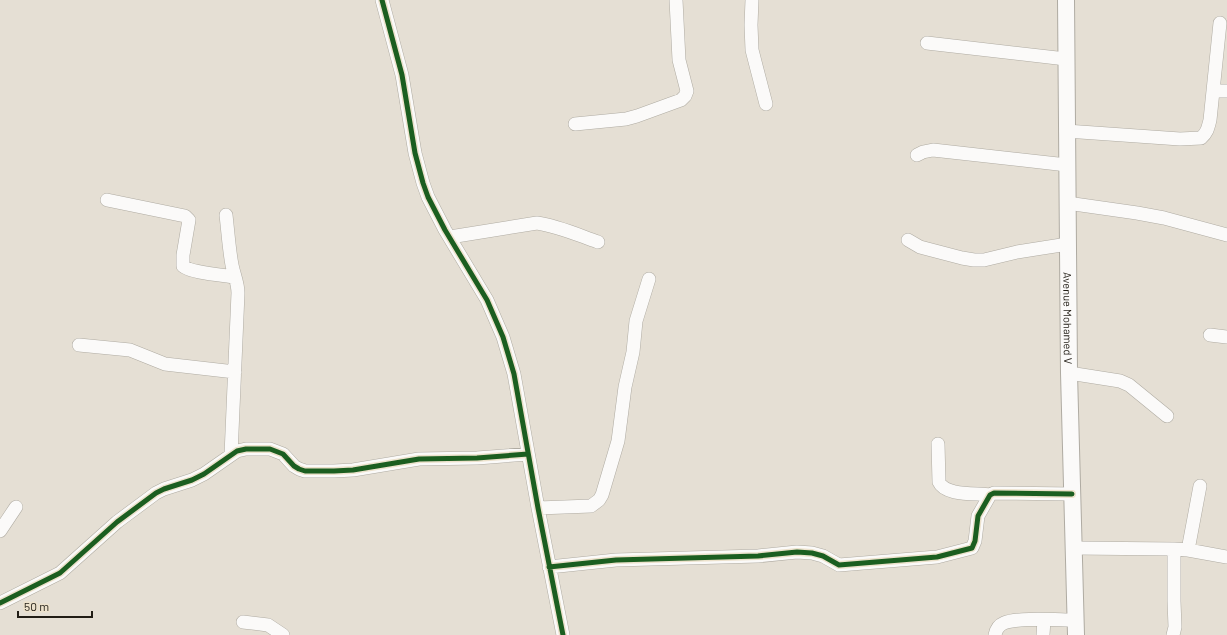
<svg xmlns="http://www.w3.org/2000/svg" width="1227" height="635" font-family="Barlow,sans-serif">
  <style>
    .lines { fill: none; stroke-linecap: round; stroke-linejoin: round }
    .minor-casing { stroke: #afaba2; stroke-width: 14 }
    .major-casing { stroke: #afaba2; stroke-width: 18 }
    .minor { stroke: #fbfaf9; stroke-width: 13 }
    .major { stroke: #fbfaf9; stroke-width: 16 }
    .cycleway-casing { stroke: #ede2cc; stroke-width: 8 }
    .cycleway { stroke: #1b5e20; stroke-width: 5 }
    .labels { text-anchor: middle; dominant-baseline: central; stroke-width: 4; stroke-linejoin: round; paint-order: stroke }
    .street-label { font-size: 11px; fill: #211d15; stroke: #ede2cc }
  </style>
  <rect width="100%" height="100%" fill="#e5dfd4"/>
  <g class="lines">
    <g class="minor-casing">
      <path id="minor" d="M382 0 402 75 415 153 423 183 428 197 445 230 487 300 503 337 514 374 538 508 563 635
        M752 0 751 25 752 50 766 104
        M927 43 1066 59
        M1213 91H1227
        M575 124 626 119 637 116 681 100 685 96 687 91 679 60 676 0
        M1066 131 1180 139 1201 138C1207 133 1208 128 1210 120L1220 23
        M917 155 923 152 933 150 1067 165
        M107 200 185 216 189 220 183 255V266C191 273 224 275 235 277
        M1067 203 1137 213 1164 218 1227 235
        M226 215C228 232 229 249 232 265 234 275 238 283 238 293L231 455
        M450 237 537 223C558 226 578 235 598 242
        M908 240 920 247 962 258 974 260H984L1017 252 1068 244
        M1210 335 1227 337
        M79 345 130 350 165 364 235 372
        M1069 373 1120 381 1129 385 1167 416
        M938 444 939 482C945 496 976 493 990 495
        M538 508 591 506 599 500 602 495 618 441 625 387 633 352 636 321 649 279
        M0 531 16 507
        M1074 548 1174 549 1188 550 1227 557
        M1188 550 1200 486
        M549 567 616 560 758 556 797 552 812 553 823 556 839 565 937 557 972 548 975 541 978 516 990 495 994 493 1072 494
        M0 603 60 573 117 522 156 493 164 489 192 480 204 474 237 451 246 449H270L283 454 294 466 299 469 305 471H334L353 470 419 459 477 458 528 454
        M243 622 268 625 283 635
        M995 635C996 630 999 625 1004 623 1019 617 1058 620 1076 620
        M1043 635 1044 620
        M1173 635 1175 627 1174 601V549"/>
    </g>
    <g class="major-casing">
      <g id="major">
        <path id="s1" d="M1066 0 1069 373 1076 635"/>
      </g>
    </g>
    <use href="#minor" class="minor"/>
    <use href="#major" class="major"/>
    <g class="cycleway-casing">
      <path id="cycleway" d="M382 0 402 75 415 153 423 183 428 197 445 230 487 300 503 337 514 374 538 508 563 635
        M549 567 616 560 758 556 797 552 812 553 823 556 839 565 937 557 972 548 975 541 978 516 990 495 994 493 1072 494
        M0 603 60 573 117 522 156 493 164 489 192 480 204 474 237 451 246 449H270L283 454 294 466 299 469 305 471H334L353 470 419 459 477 458 528 454"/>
    </g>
    <use href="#cycleway" class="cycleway"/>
  </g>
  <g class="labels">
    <g class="street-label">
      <text stroke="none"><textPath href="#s1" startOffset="318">Avenue Mohamed V</textPath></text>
    </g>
  </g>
  <path d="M18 611v6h74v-6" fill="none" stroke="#211d15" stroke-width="2"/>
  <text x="24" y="611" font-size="12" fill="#211d15" stroke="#ede2cc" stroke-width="3" paint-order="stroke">50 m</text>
</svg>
